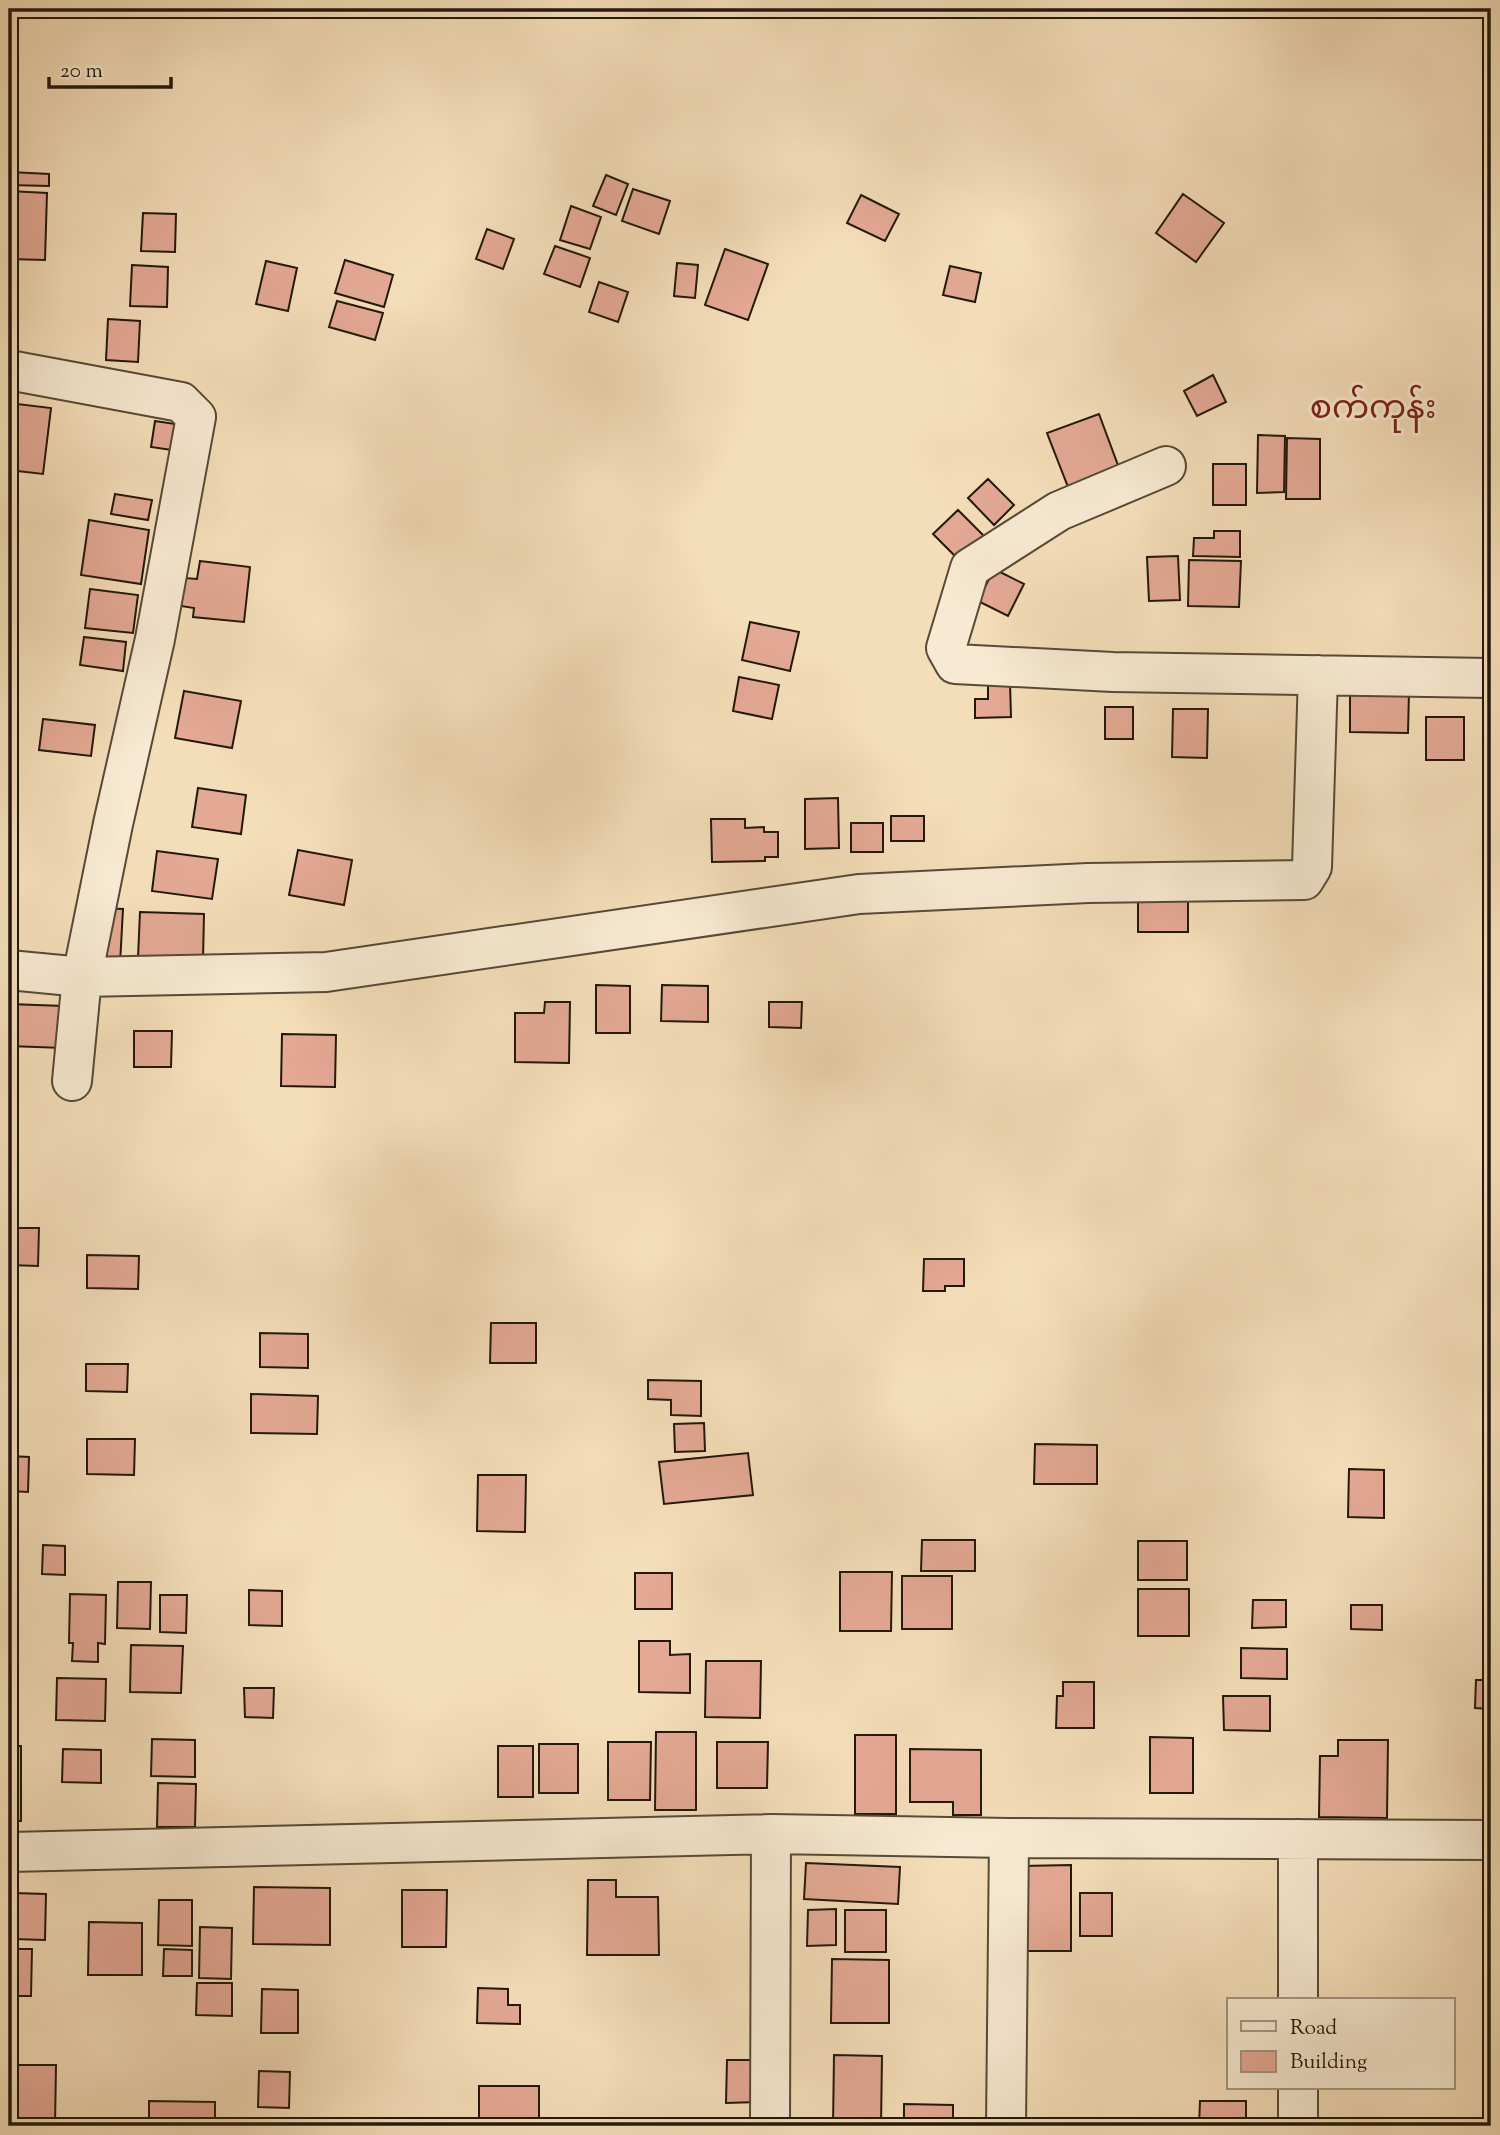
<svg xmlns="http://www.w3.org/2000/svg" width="1500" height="2135" font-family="'Sorts Mill Goudy','Noto Sans Myanmar',serif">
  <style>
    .building { fill: #e4a995; stroke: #22180a; stroke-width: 2 }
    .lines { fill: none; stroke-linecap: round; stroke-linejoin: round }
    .minor-casing { stroke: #564a36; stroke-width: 42 }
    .minor { stroke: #f8ead2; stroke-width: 38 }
    .labels { text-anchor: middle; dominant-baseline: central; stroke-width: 6; stroke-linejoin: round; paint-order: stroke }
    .quarter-label { font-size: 33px; fill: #7a1f14; stroke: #f8ead2 }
  </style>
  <rect width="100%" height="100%" fill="#f4deb9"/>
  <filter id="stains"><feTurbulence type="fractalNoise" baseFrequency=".00286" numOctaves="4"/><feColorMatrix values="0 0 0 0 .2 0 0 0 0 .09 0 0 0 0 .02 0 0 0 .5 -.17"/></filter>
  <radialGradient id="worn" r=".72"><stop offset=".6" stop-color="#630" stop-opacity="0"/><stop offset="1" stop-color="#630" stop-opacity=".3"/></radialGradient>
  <path class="building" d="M10 172 49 174V186L9 185Z
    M606 175 628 184 616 215 593 206Z
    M633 189 670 201 659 234 622 221Z
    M9 191 47 193 45 260 9 259Z
    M1183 194 1224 223 1196 262 1156 233Z
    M861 195 899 214 885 241 847 223Z
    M571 206 601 217 590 249 560 240Z
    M143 213 176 214 175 252 141 251Z
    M487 229 514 239 503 269 476 259Z
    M555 246 590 258 580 287 544 274Z
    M725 249 768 264 748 320 705 305Z
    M345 260 393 275 384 307 335 293Z
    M266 261 297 268 288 311 256 304Z
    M677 263 698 265 695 298 674 296Z
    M132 265 168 267 167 307 130 306Z
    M950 266 981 273 975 302 943 295Z
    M599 282 628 292 618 322 589 312Z
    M337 301 383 313 375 340 329 327Z
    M108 319 140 321 138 362 106 360Z
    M1213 375 1226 402 1197 416 1184 391Z
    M9 403 51 408 43 474 9 470Z
    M1099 414 1119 468 1068 487 1047 433Z
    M155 421 182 425 179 451 151 447Z
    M1258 435 1285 436 1284 492 1257 493Z
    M1287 438 1320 439V499H1286Z
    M1213 464H1246V505H1213Z
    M988 479 1014 505 994 525 968 498Z
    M115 494 152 500 148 520 111 514Z
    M958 510 984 536 959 560 933 534Z
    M89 520 149 530 141 584 81 575Z
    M1214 531H1240V557L1193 556 1194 538H1214Z
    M1488 547H1491V602H1488Z
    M1178 556 1180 600 1149 601 1147 557Z
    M1189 560 1241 561 1239 607 1188 606Z
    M200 561 250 567 244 622 193 617 194 608 181 606 185 578 197 579Z
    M994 569 1024 584 1008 616 978 601Z
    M90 589 138 595 133 633 85 628Z
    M750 622 799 632 790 671 742 660Z
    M84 637 126 642 123 671 80 665Z
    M739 677 779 685 772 719 733 711Z
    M1010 683 1011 717 975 718V699H988V684Z
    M184 691 241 701 232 748 175 738Z
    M1350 692H1409L1408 733 1350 732Z
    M1105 707H1133V739H1105Z
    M1173 709H1208L1207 758 1172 757Z
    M1426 717H1464V760H1426Z
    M43 719 95 725 91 756 39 750Z
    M198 788 246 795 241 834 192 827Z
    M838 798 839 848 805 849V799Z
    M891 816H924V841H891Z
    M711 819H745V828L764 827V832H778V857H765V861L712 862Z
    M851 823H883V852H851Z
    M298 850 352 860 344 905 289 895Z
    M157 851 218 859 212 899 152 891Z
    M1138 895H1188V932H1138Z
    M97 908 123 909 120 964 94 963Z
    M140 912 204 914 203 960 138 958Z
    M596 985 630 986V1033H596Z
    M662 985 708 986V1022L661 1021Z
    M545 1002H570L569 1063 515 1062V1013H544Z
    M769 1002H802L801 1028 769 1027Z
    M9 1004 64 1006 63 1048 9 1046Z
    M134 1031H172L171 1067H134Z
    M282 1034 336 1035 335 1087 281 1086Z
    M9 1228H39L38 1266 9 1265Z
    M87 1255 139 1256 138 1289 87 1288Z
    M924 1259H964V1286H945V1291H923Z
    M9 1305H18L17 1337H9Z
    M491 1323H536V1363H490Z
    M260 1333 308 1334V1368L260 1367Z
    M86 1364H128L127 1392 86 1391Z
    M648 1380 701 1381V1416L671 1415V1400L648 1399Z
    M251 1394 318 1396 317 1434 251 1433Z
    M704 1423 705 1451 675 1452 674 1424Z
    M87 1439H135L134 1475 87 1474Z
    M1035 1444 1097 1445V1484H1034Z
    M748 1453 753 1495 664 1504 659 1462Z
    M9 1456 29 1457 28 1492 9 1491Z
    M1349 1469 1384 1470V1518L1348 1517Z
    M478 1475H526L525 1532 477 1531Z
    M922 1540H975V1571H921Z
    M1138 1541H1187V1580H1138Z
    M43 1545 65 1546V1575L42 1574Z
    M840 1572H892L891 1631H840Z
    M635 1573H672V1609H635Z
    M902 1576H952V1629H902Z
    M118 1582H151L150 1629 117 1628Z
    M1138 1589H1189V1636H1138Z
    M249 1590 282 1591V1626L249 1625Z
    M70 1594 106 1595 105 1644 98 1643V1662L72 1661 73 1643H69Z
    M160 1595H187L186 1633 160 1632Z
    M1253 1600H1286V1627L1252 1628Z
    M1351 1605H1382V1630L1351 1629Z
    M639 1641H670V1655L690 1654V1693L639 1692Z
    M131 1645 183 1646 181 1693 130 1692Z
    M1241 1648 1287 1649V1679L1241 1678Z
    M706 1661H761L760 1718 705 1717Z
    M57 1678 106 1679 105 1721 56 1720Z
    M1476 1680H1491V1709L1475 1708Z
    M1063 1682H1094V1728H1056L1057 1696H1063Z
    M244 1688H274L273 1718 245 1717Z
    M1223 1696H1270V1731L1224 1730Z
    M656 1732H696V1810H655Z
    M855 1735H896V1814H855Z
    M1150 1737 1193 1738V1793H1150Z
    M152 1739 195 1740V1777L151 1776Z
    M1338 1740H1388L1387 1818 1319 1817 1320 1756H1338Z
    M608 1742H651L650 1800H608Z
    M717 1742H768L767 1788H717Z
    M539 1744H578V1793H539Z
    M9 1746H21V1821H9Z
    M498 1746H533V1797H498Z
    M63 1749 101 1750V1783L62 1782Z
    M910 1749 981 1750V1815H953V1802H910Z
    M158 1783 196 1784 195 1827H157Z
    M806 1863 900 1867 898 1904 804 1899Z
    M1071 1865V1951H1022V1866Z
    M588 1880H616V1897H658L659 1955H587Z
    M254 1887 330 1888V1945L253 1944Z
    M402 1890H447L446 1947H402Z
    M14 1893 46 1894 45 1940 13 1939Z
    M1080 1893H1112V1936H1080Z
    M159 1900H192V1946L158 1945Z
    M836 1909V1945L807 1946 808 1910Z
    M845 1910H886V1952H845Z
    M89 1922 142 1923V1975H88Z
    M200 1927 232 1928 231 1979 199 1978Z
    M9 1949H32L31 1996H9Z
    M164 1949 192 1950V1976H163Z
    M832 1959 889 1960V2023H831Z
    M197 1983H232V2016L196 2015Z
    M478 1988 508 1989V2005H520V2024L477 2023Z
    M262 1989 298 1990V2033H261Z
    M834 2055 882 2056 881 2126H833Z
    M727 2060H758V2102L726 2103Z
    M9 2065H56L55 2126H9Z
    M259 2071 290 2072 289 2108 258 2107Z
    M479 2086H539V2122L479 2121Z
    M149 2101 215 2102V2126H149Z
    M1200 2101H1246V2126H1199Z
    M904 2104 953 2105V2126H904Z
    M674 2123H697V2126H674Z"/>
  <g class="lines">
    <g class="minor-casing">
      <path id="minor" d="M9 370 181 402 196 417 155 639 113 824 82 977 72 1081
        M1166 466 1059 511 970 568 946 648 955 664 1113 672 1491 678
        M9 970 82 977 326 972 859 894 1088 883 1304 880 1312 867 1318 675
        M1298 1839V2000
        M9 1852 771 1834 1009 1838 1491 1840
        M1298 2088V2126
        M770 2126 771 1834
        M1006 2126 1009 1838"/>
    </g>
    <use href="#minor" class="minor"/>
  </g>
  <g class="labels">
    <g class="quarter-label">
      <text x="1373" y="410">စက်ကုန်း</text>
    </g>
  </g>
  <rect width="1500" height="2135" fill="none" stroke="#f4deb9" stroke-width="35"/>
  <rect x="10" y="10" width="1479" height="2114" fill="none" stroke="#22180a" stroke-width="3.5"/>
  <rect x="18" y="18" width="1465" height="2100" fill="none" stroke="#22180a" stroke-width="2"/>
  <rect x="1227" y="1998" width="228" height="91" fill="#f8ead2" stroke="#a29682" stroke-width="2"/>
  <rect x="1241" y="2021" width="35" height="10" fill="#f8ead2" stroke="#a29682" stroke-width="2"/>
  <text x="1290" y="2034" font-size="21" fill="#22180a">Road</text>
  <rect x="1241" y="2051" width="35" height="21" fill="#e4a995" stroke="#a29682" stroke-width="2"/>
  <text x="1290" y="2068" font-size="21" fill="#22180a">Building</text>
  <path d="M49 77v10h122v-10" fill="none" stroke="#22180a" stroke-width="3.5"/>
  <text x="60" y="77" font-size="21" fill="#22180a" stroke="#f8ead2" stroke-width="5" paint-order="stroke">20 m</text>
  <rect width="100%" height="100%" filter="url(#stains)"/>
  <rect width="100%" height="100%" fill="url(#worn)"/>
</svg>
